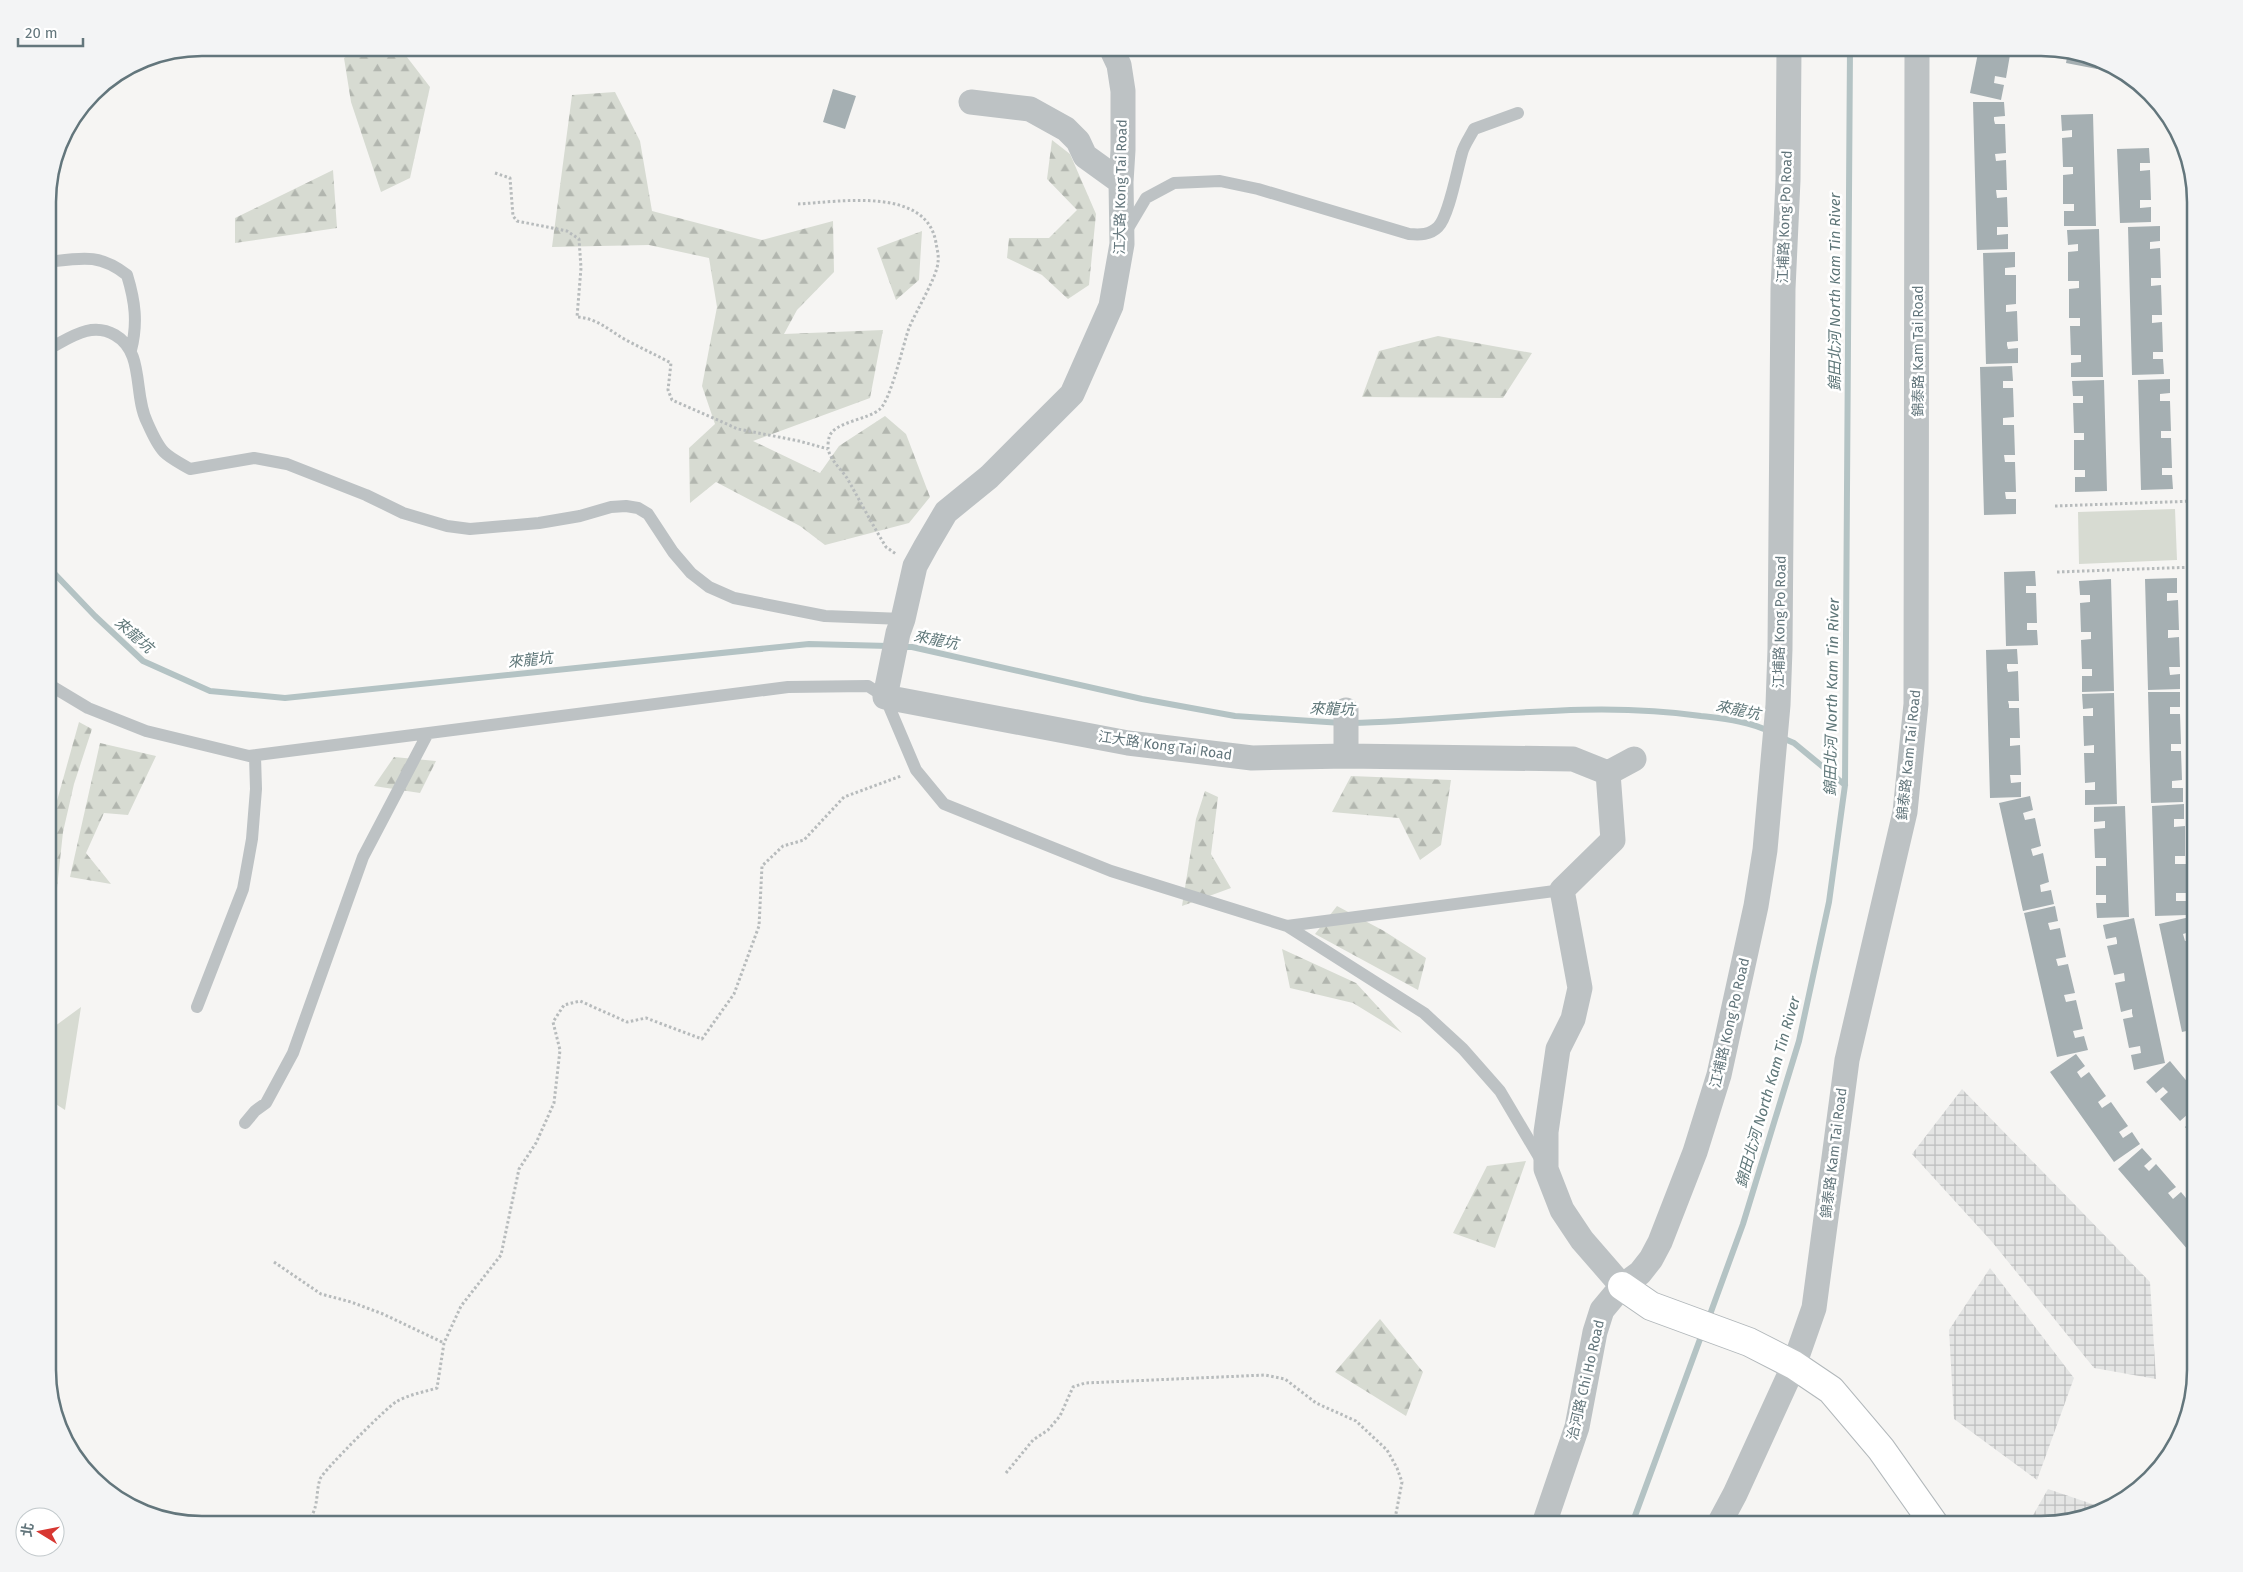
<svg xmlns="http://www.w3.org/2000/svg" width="2243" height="1572" font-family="'Fira Sans','Noto Sans TC',sans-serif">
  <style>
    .industrial { fill: url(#industrial-grid) }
    .green { fill: #d7dbd2 }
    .forest { fill: url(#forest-firs) }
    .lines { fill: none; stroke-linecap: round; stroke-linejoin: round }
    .stream { stroke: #b4c3c4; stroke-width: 6 }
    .building { fill: #a5afb2 }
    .secondary-casing { stroke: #b2b8bb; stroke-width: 30 }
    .path { stroke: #b7bbbc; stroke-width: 3; stroke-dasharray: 2.5 2.5; stroke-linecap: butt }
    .lane { stroke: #bdc2c4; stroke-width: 12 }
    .street { stroke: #bdc2c4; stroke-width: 25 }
    .secondary { stroke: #fff; stroke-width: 28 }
    .labels { text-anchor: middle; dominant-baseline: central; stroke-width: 5; stroke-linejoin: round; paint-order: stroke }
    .street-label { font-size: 14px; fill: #63767c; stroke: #fff }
    .water-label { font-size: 15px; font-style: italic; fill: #5e7678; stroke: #fff }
    .rim { fill: none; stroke: #63767c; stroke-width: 2.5 }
  </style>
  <defs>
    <pattern id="industrial-grid" width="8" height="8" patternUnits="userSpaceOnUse" patternTransform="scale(1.25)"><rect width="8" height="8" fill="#e4e5e4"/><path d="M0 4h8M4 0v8" fill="none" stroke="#bcbebe"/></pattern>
    <pattern id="forest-firs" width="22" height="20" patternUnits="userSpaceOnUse" patternTransform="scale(1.25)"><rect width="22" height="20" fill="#d7dbd2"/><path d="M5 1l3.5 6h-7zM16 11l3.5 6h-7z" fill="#b2b6af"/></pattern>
  </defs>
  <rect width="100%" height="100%" fill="#f6f5f3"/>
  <path class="industrial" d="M1962 1089 2150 1282 2156 1379 2094 1368 1993 1243 1912 1154Z
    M1990 1268 2074 1378 2037 1480 1954 1419 1949 1330Z
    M2048 1489 2107 1509 2041 1524H2028Z"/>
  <path class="green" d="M2175 509 2177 560 2079 564 2078 512Z
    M81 1007 65 1110 48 1099V1029H51Z"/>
  <path class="forest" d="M360 48H400L430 87 410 178 381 192 351 102 344 58Z
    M615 92 640 141 652 211 762 240 833 221 834 272 797 310 784 334 883 330 870 398 753 441 820 473 839 446 885 416 906 434 930 497 909 523 825 545 800 526 716 482 690 503 689 448 715 424 702 386 717 307 709 258 649 245 552 247 572 95Z
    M1052 140 1070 154 1096 214 1089 285 1068 299 1042 275 1007 258 1009 238H1049L1077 210 1047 179Z
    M333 170 337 228 235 243V218Z
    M922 231 919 280 896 300 877 248Z
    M1438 336 1532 353 1503 398 1362 397 1379 351Z
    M79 722 92 729 74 784 63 832 57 888 48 886V833Z
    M100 743 156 756 128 815 104 813 86 853 111 884 70 877Z
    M394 757 436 761 420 793 374 786Z
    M1351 776 1451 780 1441 845 1420 860 1399 818 1332 812Z
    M1205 791 1218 797 1211 854 1231 888 1182 906 1196 819Z
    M1337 906 1384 931 1426 958 1418 990 1315 934Z
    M1282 949 1356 983 1402 1033 1353 1003 1290 988Z
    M1526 1161 1495 1248 1453 1233 1487 1166Z
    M1380 1319 1423 1372 1406 1416 1335 1372Z"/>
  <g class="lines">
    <path class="stream" d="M48 562 52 571 95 616 143 661 210 691 285 698 809 644 889 646
      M899 647H912L1142 699 1235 716 1342 723
      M1352 723C1468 720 1585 699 1701 716 1726 719 1748 721 1771 732
      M1780 737 1794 743 1845 785
      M1708 1320 1743 1224 1799 1041 1829 902 1845 785 1850 48
      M1632 1524 1703 1331"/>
  </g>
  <path class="building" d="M1979 48 2011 49 2006 78 1995 76 1994 83 2004 85 2001 100 1970 93Z
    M2068 52 2091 56 2099 60 2097 69 2066 63Z
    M833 89 856 96 845 129 823 122Z
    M1973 102H2004L2005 116 1994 117V120L1995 124H2005L2006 153 1995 154 1996 161 2006 160 2007 190H1996L1997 198 2007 197 2008 227H1997V235L2008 234V249L1977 250Z
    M2093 114 2096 226H2064V211H2074V204H2063V175L2073 174V167H2063L2062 138 2072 137V130L2062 131 2061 115Z
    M2149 148 2150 163H2140V171L2150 170 2151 200H2140V208L2151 207V222L2120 223 2117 149Z
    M2160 226V241L2150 242V249L2160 248 2161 278H2151V286L2161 285 2162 315H2152V323L2162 322 2163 352H2153V359H2163L2164 374 2132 375 2128 227Z
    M2099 229 2103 377H2071V363L2081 362V355H2071L2070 326H2080V318H2069V289L2079 288V281H2068V252L2078 251V244L2068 245 2067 230Z
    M2015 252V267L2005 268V275H2016V304L2006 305V312L2017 311 2018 341 2007 342V345L2008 349 2018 348V363L1986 364 1983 253Z
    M2012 366 2013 381H2003V388H2013L2014 417 2003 418V425H2014L2015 455H2004L2005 462H2015L2016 492H2005L2006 499H2016V514L1984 515 1980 367Z
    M2170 379V393L2160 394V401H2170L2171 431H2161V438H2171L2172 468H2162V475H2172L2173 489 2141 490 2138 380Z
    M2104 380 2107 491 2075 492V477H2085V470H2074V440H2084V433H2074L2073 403H2083V396H2073L2072 381Z
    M2035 571 2036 586H2026V593H2036L2037 623H2027V630H2037L2038 645 2006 646 2004 572Z
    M2177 578V593H2167V601L2178 600 2179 630H2168V638L2179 637 2180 667H2169L2170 675 2180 674V689L2148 690 2145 579Z
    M2111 579 2114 691 2082 692V676H2092V669H2082L2081 640 2091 639V632H2081L2080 603 2090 602V595H2080L2079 581Z
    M2017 649 2018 664H2007V668L2008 672 2018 671 2019 701H2008L2009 705V708H2019L2020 738H2010V746L2020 745 2021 775H2010L2011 783 2021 782V797L1990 798 1986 650Z
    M2148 692H2180V707H2170V714H2180L2181 744H2171V751H2181L2182 780 2172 781V788H2183V802L2151 803Z
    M2114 693 2117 804 2085 805V790H2095V782L2085 783 2084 753H2094V745L2084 746 2083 716H2093V708L2083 709 2082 694Z
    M2030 796 2033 810 2023 813 2025 820 2035 818 2041 846 2031 849 2033 856 2043 853 2049 882 2040 885 2041 892 2051 890 2054 904 2023 911 1999 803Z
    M2184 804V819H2174V827L2185 826V856H2175V864H2186V893H2176V901H2187V915L2155 916 2152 806Z
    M2125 806 2129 917 2097 918 2096 903H2106V895H2096V866H2106V858H2095L2094 829 2105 828V821L2094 822V807Z
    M2055 906 2058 921 2048 923 2050 930 2060 928 2066 957 2056 959 2058 966 2068 964 2075 993 2064 995 2066 1002 2076 1000 2083 1029 2073 1031 2075 1038 2084 1036 2088 1050 2057 1057 2024 913Z
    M2190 917 2193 931 2183 934 2185 941 2195 938V969L2191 970 2192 977 2195 976V1029L2182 1032 2159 924Z
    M2134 918 2165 1063 2134 1070 2131 1055 2141 1053 2140 1046 2129 1048 2123 1019 2133 1017 2132 1013V1009L2121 1012 2115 983 2125 981 2124 973 2114 975 2107 946 2117 944V941L2116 937 2106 939 2103 925Z
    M2076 1054 2085 1066 2077 1072 2081 1078 2089 1072 2106 1096 2098 1102 2102 1108 2111 1102 2128 1126 2119 1132 2123 1138 2132 1132 2140 1144 2114 1162 2050 1072Z
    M2170 1061 2195 1091V1139L2185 1127 2193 1120 2188 1114 2180 1121 2160 1099 2168 1092 2163 1087 2156 1093 2146 1082Z
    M2142 1148 2152 1159 2144 1166 2149 1171 2156 1164 2176 1187 2168 1193 2173 1199 2181 1192 2195 1209V1219L2193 1221 2195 1225V1258L2118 1169Z"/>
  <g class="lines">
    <g class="secondary-casing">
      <path id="secondary" d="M1622 1286 1651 1306 1749 1342 1794 1365 1831 1390 1881 1449 1934 1524"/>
    </g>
    <path class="path" d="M495 173 510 178 513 216 517 221 567 231 579 239 581 268 577 317C597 318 610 331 626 340 641 348 656 355 671 363L668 390 672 400 738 429 799 441 828 449
      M798 204C839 202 927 186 936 243 937 249 939 256 938 262 937 277 916 311 909 328 903 345 891 399 880 409 868 420 832 422 829 438 828 441 828 446 828 449 831 461 841 469 847 478 860 501 872 524 886 547L896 554
      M2055 506 2195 501
      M2057 572 2195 567
      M274 1262 321 1294 351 1302 383 1314 444 1343
      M1006 1473 1033 1440 1048 1430 1060 1416 1073 1387 1085 1383 1265 1375 1285 1379 1316 1403 1356 1421 1387 1450 1397 1468 1402 1482 1394 1524
      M303 1524C320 1514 315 1494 320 1479 323 1471 387 1407 396 1402 407 1395 424 1392 437 1388L444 1343 461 1306 501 1255 519 1169 536 1143 554 1103 560 1050 553 1022 564 1005 580 1001 627 1022 646 1018 702 1039 734 994 759 926 762 866 783 846 804 840 844 797 901 776"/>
    <path class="lane" d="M1127 230 1146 198 1174 183 1220 181 1258 189 1409 234C1420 235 1430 235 1438 227 1449 216 1457 170 1462 153 1464 145 1470 137 1474 129L1518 113
      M48 262C81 258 99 253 127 275 135 301 138 323 131 350
      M48 349C70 338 91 321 115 335 145 352 133 394 147 422 151 431 157 445 164 452 171 459 182 464 190 469L254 458 287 464 366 495 403 513 447 526 470 529 539 523 580 516 611 507 626 506 638 508 648 514 673 552 691 573 709 587 734 598 825 616 903 619
      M48 684 88 708 146 731 249 756 788 687 868 686 885 697 916 770 944 804 1111 871 1287 926 1562 890
      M1287 926 1424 1013 1463 1049 1500 1091 1542 1162
      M197 1007 243 889 252 839 256 789 255 756
      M245 1123 255 1111 266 1103 293 1053 363 857 428 733"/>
    <path class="street" d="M1111 48 1119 65 1123 91V150L1121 182 1122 244 1111 306 1072 394 989 477 946 512 926 546 915 566 903 619 898 633 885 697 1128 743 1252 758 1346 756 1573 759 1608 773 1613 840 1562 890 1580 988 1573 1019 1558 1049 1546 1132V1169L1562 1210 1582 1240 1622 1286
      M971 102 1030 109 1066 129 1078 141 1085 156 1121 182
      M1346 710V756
      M1608 773 1634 759
      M1544 1524 1577 1427 1595 1332 1602 1310 1622 1286 1640 1273 1651 1259 1660 1242 1695 1152 1719 1075 1756 906 1765 850 1778 705 1780 649 1783 289 1788 180 1789 48
      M1719 1524 1735 1494 1794 1365 1814 1308 1847 1060 1905 812 1916 704 1917 48"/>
    <use href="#secondary" class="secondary"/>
  </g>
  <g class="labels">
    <g class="street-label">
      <text transform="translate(1121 187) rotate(-89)">江大路 Kong Tai Road</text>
      <text transform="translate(1785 217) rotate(-88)">江埔路 Kong Po Road</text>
      <text transform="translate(1918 351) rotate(-90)">錦泰路 Kam Tai Road</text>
      <text transform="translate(1780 622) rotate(-89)">江埔路 Kong Po Road</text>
      <text transform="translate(1165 746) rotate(8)">江大路 Kong Tai Road</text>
      <text transform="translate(1909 755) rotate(-84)">錦泰路 Kam Tai Road</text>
      <text transform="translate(1730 1023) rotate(-77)">江埔路 Kong Po Road</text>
      <text transform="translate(1834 1153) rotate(-83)">錦泰路 Kam Tai Road</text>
      <text transform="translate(1586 1380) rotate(-77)">治河路 Chi Ho Road</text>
    </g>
    <g class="water-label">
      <text transform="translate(1835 292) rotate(-90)">錦田北河 North Kam Tin River</text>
      <text transform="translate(134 635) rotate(41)">來龍坑</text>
      <text transform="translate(936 640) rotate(11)">來龍坑</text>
      <text transform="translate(530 660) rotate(-6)">來龍坑</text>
      <text transform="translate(1832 697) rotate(-89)">錦田北河 North Kam Tin River</text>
      <text transform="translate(1332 709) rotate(2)">來龍坑</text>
      <text transform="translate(1738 710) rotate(12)">來龍坑</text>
      <text transform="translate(1768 1092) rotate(-74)">錦田北河 North Kam Tin River</text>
    </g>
  </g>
  <path d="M0 0H2243V1572H0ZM202 56H2041A146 146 0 0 1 2187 202V1370A146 146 0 0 1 2041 1516H202A146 146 0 0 1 56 1370V202A146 146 0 0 1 202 56Z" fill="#f3f4f5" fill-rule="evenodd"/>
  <path class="rim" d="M202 56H2041A146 146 0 0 1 2187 202V1370A146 146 0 0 1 2041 1516H202A146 146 0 0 1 56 1370V202A146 146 0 0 1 202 56Z"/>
  <g transform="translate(40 1532) rotate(280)"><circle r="24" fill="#ffffff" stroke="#c1c8cb"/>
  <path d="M0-4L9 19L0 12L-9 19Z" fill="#d73732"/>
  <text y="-8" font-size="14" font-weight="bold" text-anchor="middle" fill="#63767c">北</text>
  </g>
  <path d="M18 38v8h65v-8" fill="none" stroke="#63767c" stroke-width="2.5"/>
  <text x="25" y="38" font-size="15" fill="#63767c" stroke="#ffffff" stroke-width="4" paint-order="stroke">20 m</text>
</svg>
